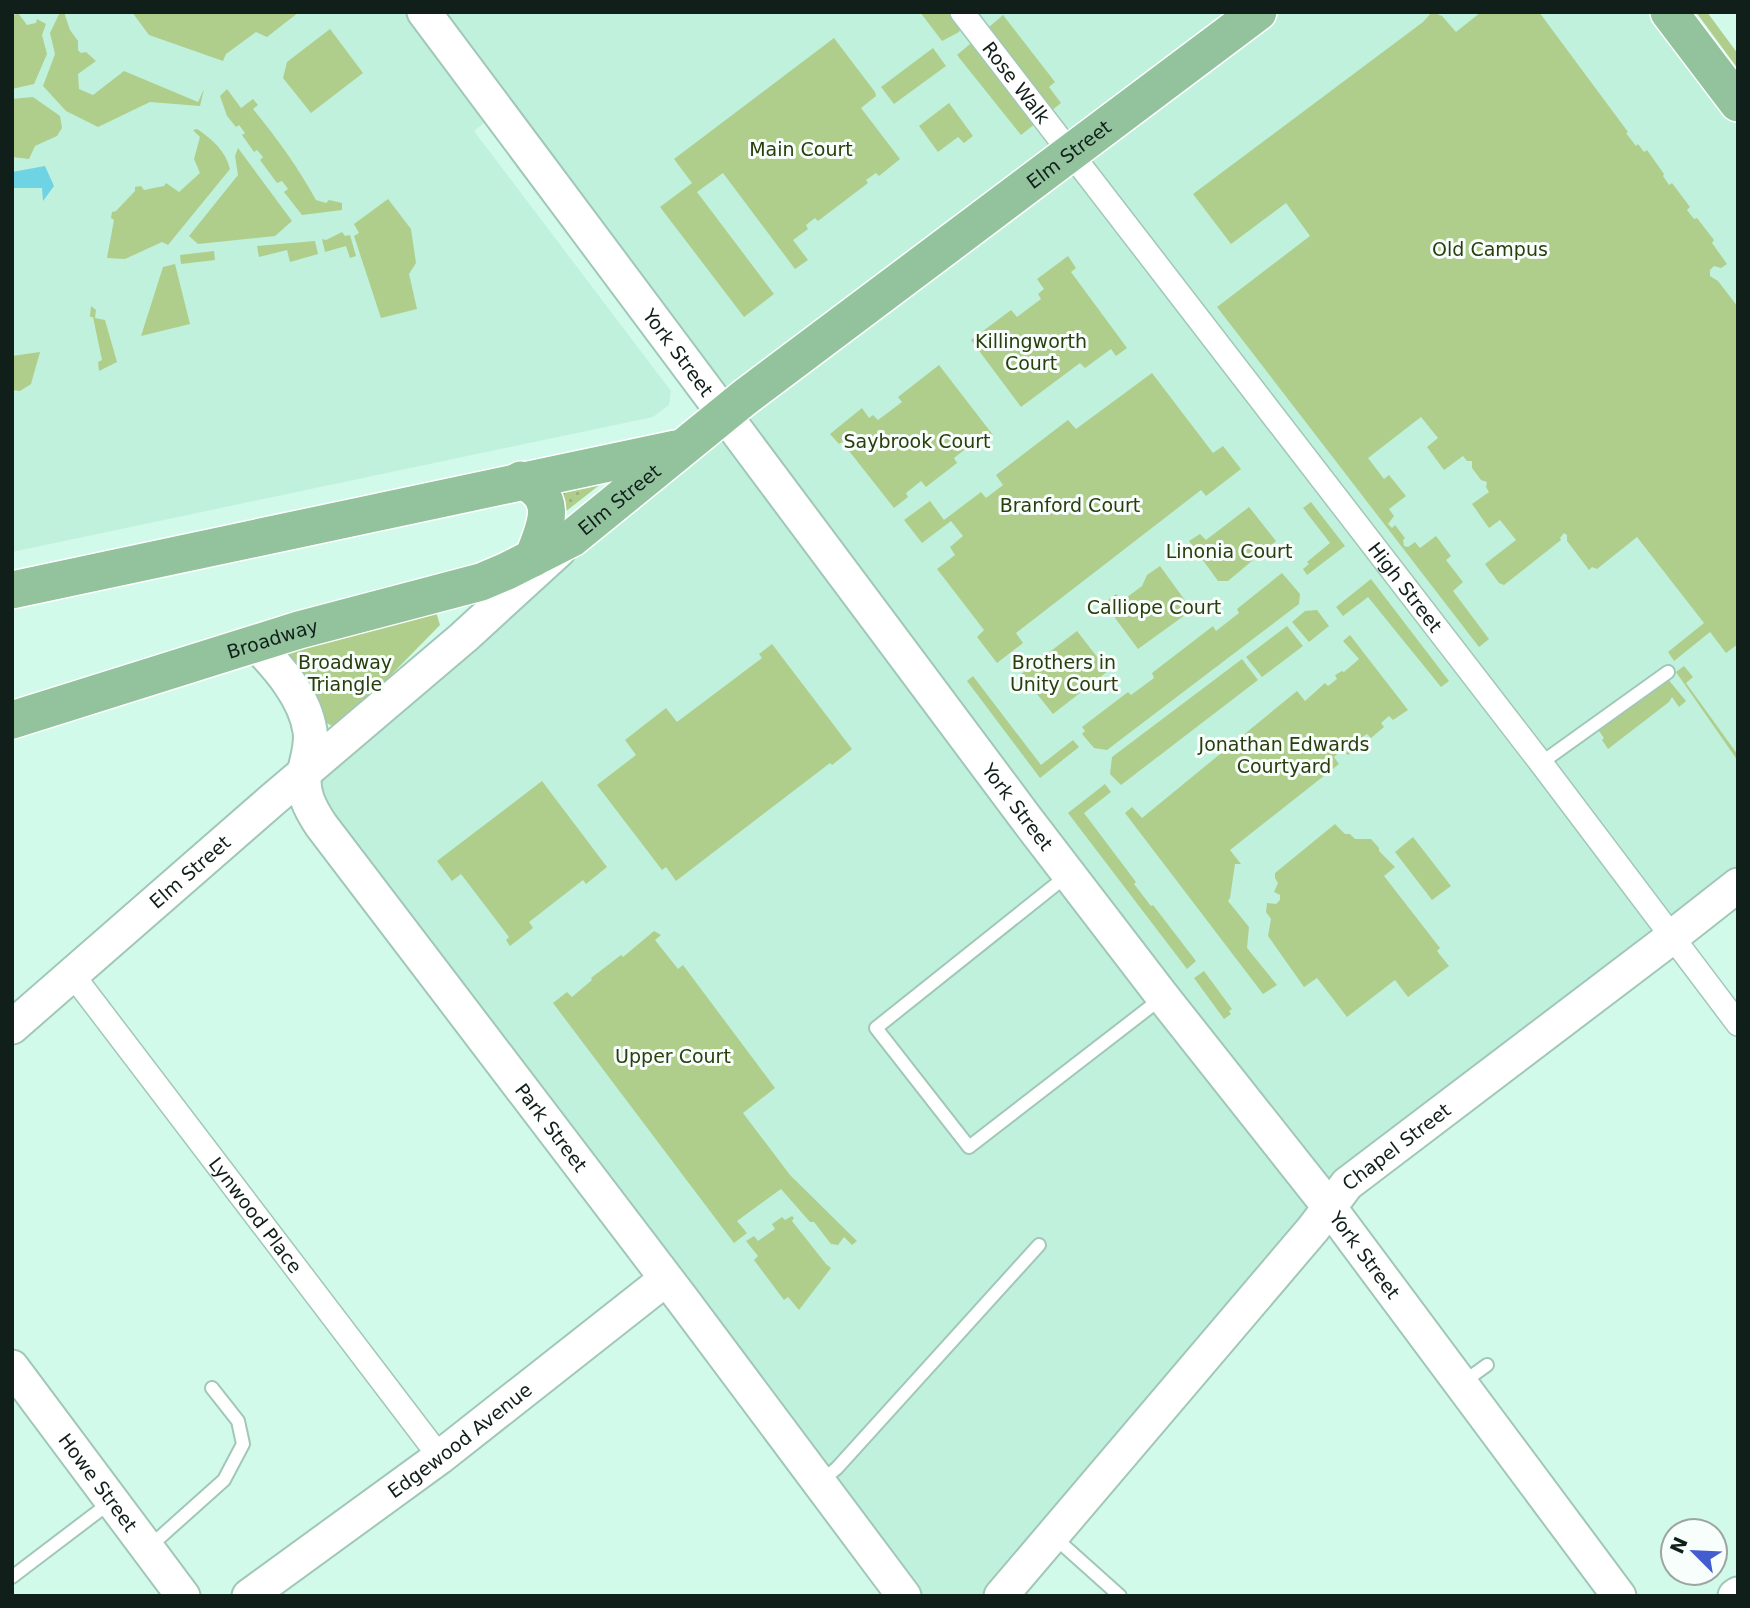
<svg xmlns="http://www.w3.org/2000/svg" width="1750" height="1608" font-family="'DejaVu Sans',sans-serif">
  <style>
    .built { fill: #c0f1dd }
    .green { fill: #afce8c }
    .garden { fill: url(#garden-dots) }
    .water { fill: #6ed3e3 }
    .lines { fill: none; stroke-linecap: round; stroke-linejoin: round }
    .lane-casing { stroke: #a1c7b8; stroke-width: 16 }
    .street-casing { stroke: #a1c7b8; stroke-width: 26 }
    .secondary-casing { stroke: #a1c7b8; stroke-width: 37 }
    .primary-casing { stroke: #fff; stroke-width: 40 }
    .lane { stroke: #fff; stroke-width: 12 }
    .street { stroke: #fff; stroke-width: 23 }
    .secondary { stroke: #fff; stroke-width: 33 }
    .primary { stroke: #92c39d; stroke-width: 37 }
    .labels { text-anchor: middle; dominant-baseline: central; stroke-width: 6; stroke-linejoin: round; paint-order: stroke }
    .street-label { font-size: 19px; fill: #111f1a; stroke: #f7fefb }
    .park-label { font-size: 19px; fill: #2a3d0c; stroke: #f7fefb }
  </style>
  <defs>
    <pattern id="garden-dots" width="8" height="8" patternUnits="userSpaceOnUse" patternTransform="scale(1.75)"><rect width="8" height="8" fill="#afce8c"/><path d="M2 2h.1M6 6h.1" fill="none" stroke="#96b078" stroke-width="1.8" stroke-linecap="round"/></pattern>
  </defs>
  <rect width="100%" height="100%" fill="#d2faea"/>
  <path class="built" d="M12 12H1669L1738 103V885L1347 1184 1001 1596H904L304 788 724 414 497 112 474 131 671 391 669 405 653 417 12 552Z"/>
  <path class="green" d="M60 12H64L70 30 78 41V50L81 53 86 52 96 61 78 74 79 89 93 95 124 71 198 102 204 89 200 106 150 102 98 127 66 111 43 86 55 54 50 33Z
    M132 12H299L267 37 256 32 226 54 223 61 149 35Z
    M920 12H950L961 27 959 32 942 41Z
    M1432 12 1442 16 1456 32 1481 12H1539L1628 132 1626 133 1636 146 1638 144 1644 152 1647 150 1664 174 1663 176 1669 185 1672 183 1690 207 1687 210 1694 219 1697 218 1714 240 1712 243 1727 264 1721 268 1714 266 1710 270V276L1718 281 1738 307V644L1726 653 1710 632 1674 661 1668 652 1704 623 1637 537 1597 569 1592 567 1589 570 1567 541V535L1564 533 1560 538 1561 540 1504 585 1499 583 1485 564 1516 540 1500 520 1489 528 1472 504 1489 492 1486 487 1487 482 1481 480 1472 468V461H1467L1463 456 1444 470 1427 447 1438 438 1421 417 1368 458 1384 479 1389 475 1406 496 1389 509 1394 516 1388 524 1392 528 1395 525 1405 538 1403 540 1404 546 1408 547 1415 542 1420 548 1436 536 1451 556 1446 560 1463 582 1453 591 1489 639 1479 647 1217 307 1310 236 1286 203 1231 244 1193 194 1423 22Z
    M1696 12H1707L1738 54V69Z
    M18 13 27 25 36 23 37 19 46 24 42 35 47 54 34 84 12 89V16Z
    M1003 15 1055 82 1049 87 1061 103 1051 111 990 30 989 27Z
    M330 29 363 73 311 113 283 78 287 62Z
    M834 38 875 92 876 96 861 108 900 159 879 176 876 173 866 180 868 183 818 221 815 218 806 225 808 229 793 240 808 260 795 269 723 173 697 192 774 294 744 317 660 207 692 183 674 159Z
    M970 44 976 45 1003 81 1002 83 1009 92 1011 91 1036 123 1021 135 957 55Z
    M933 48 946 66 894 104 881 87Z
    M227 89 241 108 253 99 258 105 253 109C276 137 298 167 316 200L326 203 329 200 342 203V210L302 215 284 192 288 189 282 181 277 183 260 160 263 157 257 150 254 152 242 135 245 133 239 125 236 127 227 116 220 96Z
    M33 97 60 116 62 128 57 136 35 146 29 159 12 157V99Z
    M949 103 973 136 964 143 958 137 938 152 919 126Z
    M197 129C213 140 225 150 230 169L168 245 162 242 125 259 107 258 114 220 111 218 112 212 116 211 135 191V187L141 186 144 190 164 186 166 183 179 192 200 173 194 159 200 137 193 130Z
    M238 148 292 221 275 236 198 244 189 236 238 175 235 156Z
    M388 199 411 229 416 263 409 274 417 309 381 318 354 236 359 233 354 224Z
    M342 232 345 236 350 235 356 256 350 258 346 246 325 252 322 239 326 240Z
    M315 241 318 254 290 262 287 250 259 257 257 246Z
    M214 251 215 260 181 264 180 255Z
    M1068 256 1076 268 1071 272 1127 348 1116 356 1111 349 1085 368 1080 363 1021 407 971 340 1011 310 1017 317 1041 299 1038 294 1044 289 1037 279Z
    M175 264 190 324 141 336 163 267Z
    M91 306 96 310 95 318 105 320 117 362 99 371 98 362 102 360 93 317H90Z
    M40 352 31 384 20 391 12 390V356Z
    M939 365 993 435 972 452 968 447 954 458 957 463 926 487 921 481 906 493 908 497 894 508 842 442 839 444 830 434 862 408 869 418 873 415 878 420 902 402 898 397Z
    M1152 373 1213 453 1223 446 1241 469 1206 496 1201 490 1016 633 1023 643 997 663 977 637 984 630 937 569 955 555 950 547 963 536 951 521 922 543 904 520 930 501 944 520 981 492 986 498 1003 485 996 475 1064 423 1068 420 1076 429Z
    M1311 502 1345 546 1307 575 1303 569 1309 564 1307 562 1330 543 1303 508Z
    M1249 507 1276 541 1228 581H1218L1189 541 1200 534 1206 540Z
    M1160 566 1192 610 1138 649 1104 603 1116 594 1122 601 1142 586 1147 575Z
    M1282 573 1300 594 1299 604 1107 750 1094 748 1082 734 1085 731 1082 727 1128 692 1131 695 1154 678 1152 673 1213 626 1216 631 1239 613 1237 609Z
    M1371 579 1449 681 1441 687 1368 597 1343 616 1336 607Z
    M1317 610 1329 626 1309 642 1292 622 1305 611Z
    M436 612 440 625 342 725 334 727 325 722C316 692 306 676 286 652Z
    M1287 626 1303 646 1262 677 1246 657Z
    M1077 631 1108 671 1053 714 1021 674Z
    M1350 635 1408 710 1393 720 1389 716 1381 723 1384 727 1371 738 1367 734 1358 740 1361 745 1348 755 1342 750 1334 757 1339 764 1230 850 1241 864H1235L1230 898 1228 901 1249 927 1247 948 1277 985 1263 994 1125 813 1132 807 1142 818 1297 691 1305 701 1325 683 1328 686 1337 679 1335 675 1342 671 1344 672 1359 659 1343 641Z
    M772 644 852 749 832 765 830 763 676 881 666 867 662 870 597 785 636 755 625 740 666 708 677 722 762 658 759 654Z
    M1242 659 1258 680 1121 785 1110 774 1112 757Z
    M1684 666 1693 677 1686 683 1738 755V761L1676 672Z
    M973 676 1041 765 1073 740 1079 747 1040 778 967 681Z
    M1667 678 1686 701 1679 707 1672 697 1669 702 1608 749 1602 740 1604 738 1599 731Z
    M542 781 607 867 586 884 583 880 529 922 533 928 510 946 506 940 509 937 461 874 452 881 437 861Z
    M1105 784 1111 792 1084 813 1136 882 1134 884 1151 906 1153 905 1196 961 1187 969 1068 813Z
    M1335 824 1345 834H1350L1355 839H1371L1379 848V851L1395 867 1384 876 1440 948 1437 951 1449 966 1408 997 1395 980 1347 1017 1317 978 1304 987 1268 936 1271 919 1266 912 1267 903 1276 904 1280 900V895L1274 892 1278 883 1275 878V873Z
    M1413 837 1451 886 1432 900 1395 852Z
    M654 931 661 935 655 940 678 969 683 965 775 1088 743 1113 790 1175 857 1241 852 1245 844 1237 838 1245 831 1244 814 1222H810L781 1189 737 1221 747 1233 734 1243 553 1003 567 992 572 997 592 980 591 978 621 955 623 957Z
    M1204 971 1232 1009 1229 1011 1231 1014 1224 1019 1194 978Z
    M792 1216 794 1218 792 1221 826 1264 831 1268 799 1310 788 1297 784 1300 754 1260 758 1256 746 1241 754 1236 758 1241 775 1229 772 1224 782 1217 785 1220Z"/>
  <path class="garden" d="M602 483 560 516 553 488Z"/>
  <path class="water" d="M45 166 54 186 43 201 42 188H12V172Z"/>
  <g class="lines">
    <g class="lane-casing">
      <path id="lane" d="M1541 763 1668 672
        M1069 874 876 1028 969 1147 1163 997
        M1462 1383 1487 1365
        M819 1483 837 1468 1039 1245
        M1053 1536 1120 1596
        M148 1548 224 1480 243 1444 238 1421 212 1388
        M12 1577 112 1501"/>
    </g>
    <g class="street-casing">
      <g id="street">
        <path id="s1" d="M962 12 1541 763 1738 1024"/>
        <path id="s2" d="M72 974 440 1457"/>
      </g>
    </g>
    <g class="secondary-casing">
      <g id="secondary">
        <path id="s3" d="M424 12 1025 817 1163 997 1330 1208 1619 1596"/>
        <path id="s4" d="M255 643C278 667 305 697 310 731 312 744 308 756 305 769 301 791 309 807 321 825L682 1299 904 1596"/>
        <path id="s5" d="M12 1027 271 801 464 637 559 550"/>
        <path id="s6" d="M12 1367 183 1596"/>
        <path id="s7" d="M249 1596 440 1457 666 1279"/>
        <path id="s8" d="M1001 1596 1313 1229 1347 1184 1659 947 1738 885"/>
        <path d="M1735 1596 1738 1594"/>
      </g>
    </g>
    <g class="primary-casing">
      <g id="primary">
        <path d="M1669 12 1738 103"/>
        <path d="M521 480C561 497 545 527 533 558"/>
        <path d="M12 590 675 449"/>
        <path id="s9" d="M12 720 299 630 481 582 507 571 572 538 744 398 1258 12"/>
      </g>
    </g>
    <use href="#lane" class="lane"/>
    <use href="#street" class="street"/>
    <use href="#secondary" class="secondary"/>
    <use href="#primary" class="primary"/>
  </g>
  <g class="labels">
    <g class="street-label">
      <text stroke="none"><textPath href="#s1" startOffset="89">Rose Walk</textPath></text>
      <text stroke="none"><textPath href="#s9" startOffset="1218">Elm Street</textPath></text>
      <text stroke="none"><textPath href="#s3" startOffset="425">York Street</textPath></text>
      <text stroke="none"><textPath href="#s9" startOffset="651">Elm Street</textPath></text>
      <text stroke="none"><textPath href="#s1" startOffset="726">High Street</textPath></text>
      <text stroke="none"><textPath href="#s9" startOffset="273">Broadway</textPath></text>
      <text stroke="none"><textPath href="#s3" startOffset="992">York Street</textPath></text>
      <text stroke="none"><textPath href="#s5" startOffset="236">Elm Street</textPath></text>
      <text stroke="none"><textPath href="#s4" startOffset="584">Park Street</textPath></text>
      <text stroke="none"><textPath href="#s8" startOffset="600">Chapel Street</textPath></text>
      <text stroke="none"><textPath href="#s2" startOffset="303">Lynwood Place</textPath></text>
      <text stroke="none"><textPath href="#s3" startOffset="1559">York Street</textPath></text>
      <text stroke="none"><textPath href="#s7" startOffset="262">Edgewood Avenue</textPath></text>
      <text stroke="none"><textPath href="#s6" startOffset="144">Howe Street</textPath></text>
    </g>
    <g class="park-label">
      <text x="801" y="149">Main Court</text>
      <text x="1490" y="249">Old Campus</text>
      <text x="1031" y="341">Killingworth<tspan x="1031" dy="22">Court</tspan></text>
      <text x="917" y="441">Saybrook Court</text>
      <text x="1070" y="505">Branford Court</text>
      <text x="1229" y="551">Linonia Court</text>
      <text x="1154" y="607">Calliope Court</text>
      <text x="345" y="662">Broadway<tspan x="345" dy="22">Triangle</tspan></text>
      <text x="1064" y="662">Brothers in<tspan x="1064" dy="22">Unity Court</tspan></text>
      <text x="1284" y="744">Jonathan Edwards<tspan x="1284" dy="22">Courtyard</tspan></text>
      <text x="673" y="1056">Upper Court</text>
    </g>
  </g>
  <rect width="1750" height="1608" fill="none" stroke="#111f1a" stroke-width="28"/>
  <g transform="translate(1694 1552) rotate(294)"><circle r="33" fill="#f7fefb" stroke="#9ba5a1" stroke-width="2"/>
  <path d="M0-5L12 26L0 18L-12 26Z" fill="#435dd0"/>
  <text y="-10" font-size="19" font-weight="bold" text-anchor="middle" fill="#111f1a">N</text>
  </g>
</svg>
